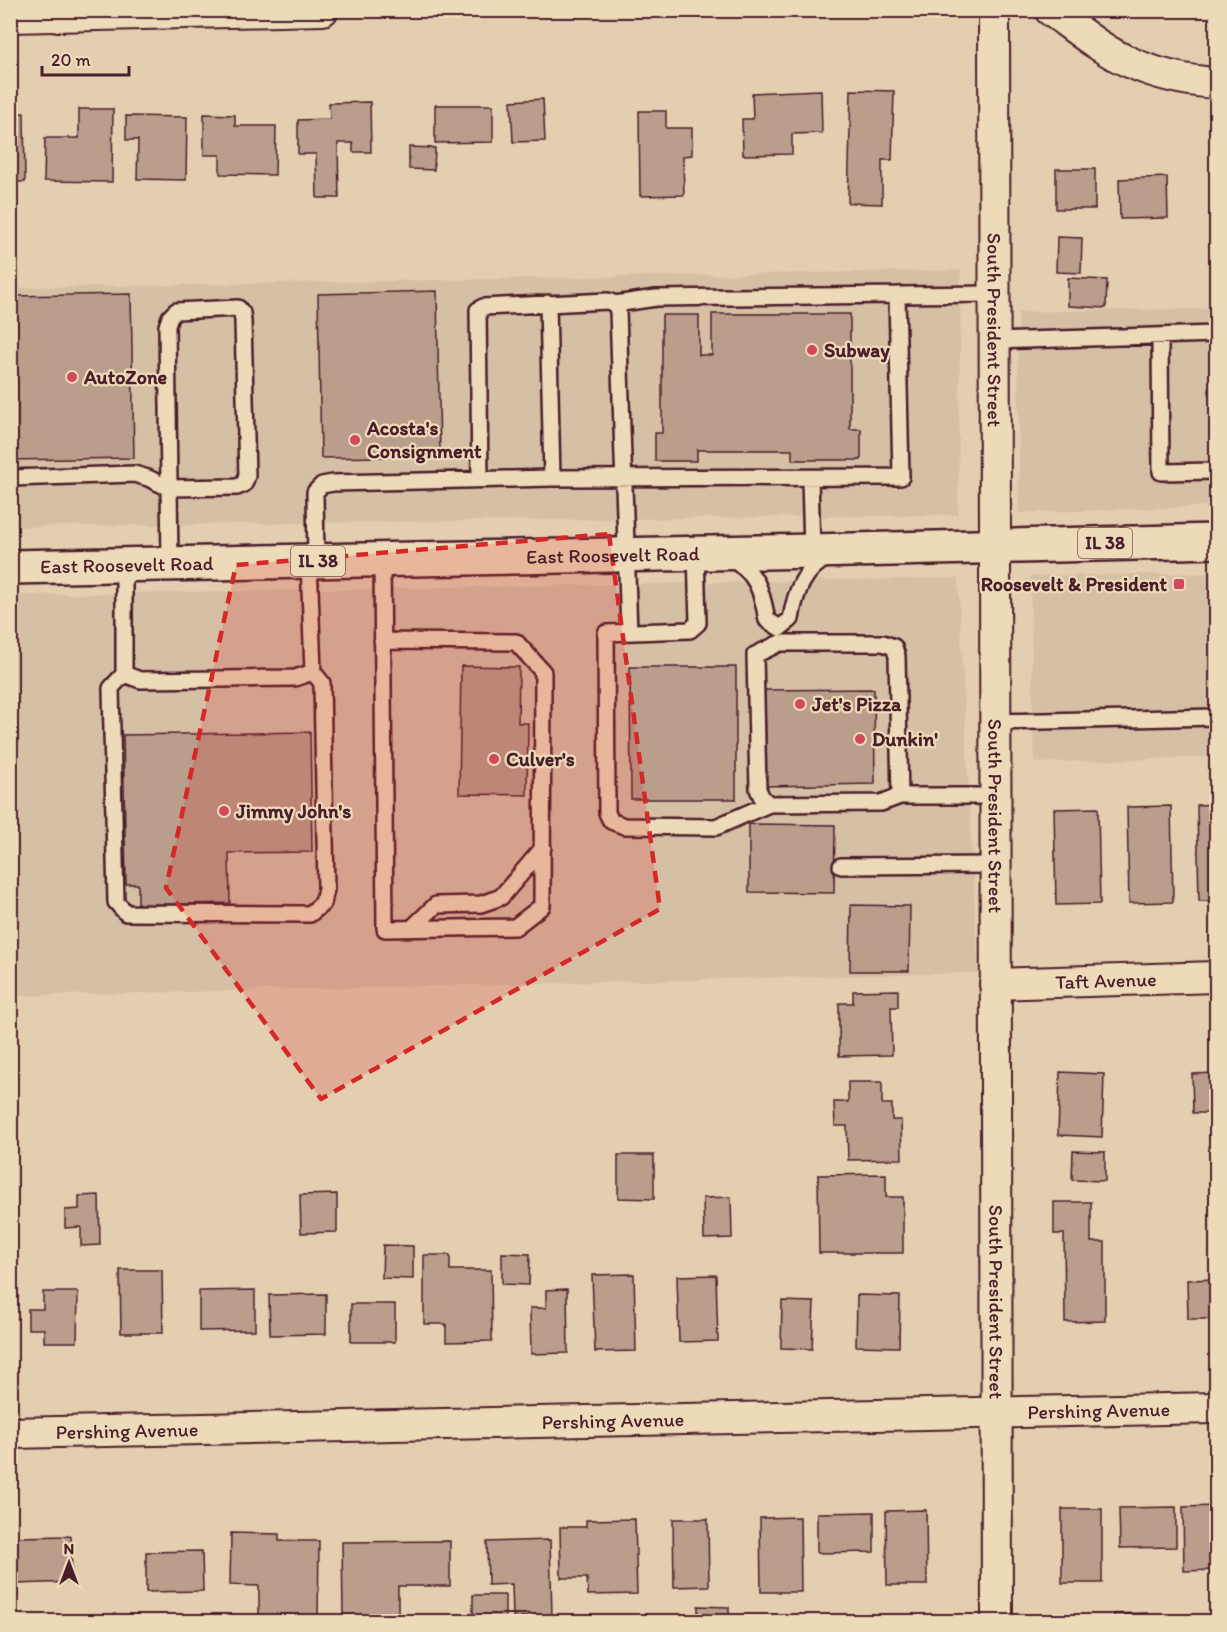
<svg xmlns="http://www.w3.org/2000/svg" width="1227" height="1632" font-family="Itim,sans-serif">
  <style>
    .built { fill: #d6c0a5 }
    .building { fill: #b89e8b; stroke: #4a1f2b; stroke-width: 1.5 }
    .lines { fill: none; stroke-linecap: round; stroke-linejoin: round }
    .service-casing { stroke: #4a1f2b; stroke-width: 20 }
    .minor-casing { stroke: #4a1f2b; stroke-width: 34 }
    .primary-casing { stroke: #4a1f2b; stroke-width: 38 }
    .service { stroke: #eddab8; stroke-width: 15 }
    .minor { stroke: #eddab8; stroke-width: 30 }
    .primary { stroke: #eddab8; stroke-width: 33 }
    .marked { fill: #d62828; fill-opacity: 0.2; stroke: #d62828; stroke-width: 4.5; stroke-dasharray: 12 8; stroke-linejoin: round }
    .poi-dot { fill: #d1495b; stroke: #eddab8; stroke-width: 2 }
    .labels { text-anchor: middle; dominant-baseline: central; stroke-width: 4.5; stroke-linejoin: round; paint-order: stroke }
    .shield { fill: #eddab8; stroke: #7b5755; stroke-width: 1.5 }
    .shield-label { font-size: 18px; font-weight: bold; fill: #4a1f2b }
    .street-label { font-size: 20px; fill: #4a1f2b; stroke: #eddab8 }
    .poi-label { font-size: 20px; font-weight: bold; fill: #4a1f2b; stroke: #eddab8; text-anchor: start }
  </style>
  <rect width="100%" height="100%" fill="#e3cfb0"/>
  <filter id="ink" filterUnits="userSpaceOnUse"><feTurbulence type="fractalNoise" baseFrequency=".0167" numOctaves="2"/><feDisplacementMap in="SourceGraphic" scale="12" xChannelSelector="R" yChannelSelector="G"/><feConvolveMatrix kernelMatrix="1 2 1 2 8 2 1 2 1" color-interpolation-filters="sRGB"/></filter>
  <g filter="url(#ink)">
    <path class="built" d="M961 270 958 515 11 527 10 288Z
      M1216 308V506L1019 513 1018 312Z
      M1216 573V757L1034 763 1030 576Z
      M958 578 978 973 18 996 17 1135H11L10 595Z"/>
    <path class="building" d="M821 90 822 133 792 134V154L743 155 742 119H753L752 93Z
      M851 90 894 91 892 160H882V204L848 203Z
      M543 99 545 141 513 142 511 101Z
      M370 102 371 152H353V143H338L339 198H317L316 154H298V120L330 119 329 103Z
      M435 105H493V142L435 143Z
      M79 109H113L112 182 44 181 45 138H79Z
      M639 111H666V128H692V155L683 156 684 195 640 196Z
      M24 113 25 182H10V114Z
      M204 114 235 115V126H276L275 175 220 174V155H204Z
      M126 116 187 117 186 180 137 179 138 140H126Z
      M409 147 435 148 434 170 409 169Z
      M1056 169H1095V209H1056Z
      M1167 177 1168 218 1120 219 1119 179Z
      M1057 237 1082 238 1081 273 1056 272Z
      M1068 278 1107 280 1106 308 1068 306Z
      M437 291 440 456 321 458 318 294Z
      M131 294 134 458 10 460V296Z
      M712 314H850V429H861V460H792V450H697V461H655V433H662V315H699V355H712Z
      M461 666 519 667 518 723H528L527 795 459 794Z
      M630 667H736V799H631Z
      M874 689 875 784 766 786 765 690Z
      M310 732 312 852 229 853 230 903 138 905V884H126L123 735Z
      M1216 804V901H1199L1197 805Z
      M1171 806 1173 902 1129 903 1127 807Z
      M1098 808 1100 904 1056 905 1054 809Z
      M749 824 835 825 834 893 749 892Z
      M851 905 910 906 909 971H850Z
      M898 990V1007H891L892 1055 839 1056V1003H853V991Z
      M1060 1072 1104 1074 1102 1137 1058 1135Z
      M1216 1073V1113H1193L1192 1074Z
      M848 1082H882V1104H892V1120H901L902 1159 848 1160 847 1126H835L834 1102H848Z
      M1073 1151 1105 1152V1181L1072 1180Z
      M618 1155H654V1199L618 1198Z
      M886 1174V1197H903V1253H819L818 1175Z
      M337 1194V1232L301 1233 300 1195Z
      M99 1195 100 1245 81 1246V1227L65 1228V1210L79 1209V1196Z
      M731 1197 732 1238 704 1239 703 1198Z
      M1054 1202H1091V1242H1105V1321L1065 1322 1064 1234H1054Z
      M383 1245 413 1246V1279L382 1278Z
      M502 1253 530 1254 529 1285 502 1284Z
      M424 1255H450V1270H491L492 1341 446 1342V1324H424Z
      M120 1270H162L163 1333H121Z
      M634 1274 636 1351 595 1352 592 1275Z
      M716 1275 718 1341 679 1342 677 1276Z
      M1216 1279V1319H1188L1187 1280Z
      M567 1289 568 1353 531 1354 530 1308H546V1290Z
      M255 1290V1330L199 1331V1291Z
      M43 1292H78L77 1342H44V1329H28V1309H43Z
      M326 1294V1334L270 1335 269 1295Z
      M857 1295 900 1296 899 1347 856 1346Z
      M782 1301 814 1302 812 1349 781 1348Z
      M351 1304H395V1342H351Z
      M1216 1506V1570L1184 1571 1183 1507Z
      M1176 1507V1547L1120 1548 1119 1508Z
      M1062 1509H1102V1583H1062Z
      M926 1510 927 1585H887L886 1511Z
      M874 1512V1552L817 1553V1513Z
      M800 1517 801 1592H761L760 1518Z
      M635 1519 637 1594 588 1595 587 1578H561L560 1527H586V1520Z
      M673 1519H708L709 1586 674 1587Z
      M231 1533 279 1534V1541H319L318 1620 259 1622V1586L230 1585Z
      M71 1536 72 1582 16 1584V1574H10V1543H16V1537Z
      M550 1540 552 1616 513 1617 512 1584 488 1585 487 1542Z
      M450 1541V1586H398V1617L343 1618 342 1542Z
      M202 1551 203 1591 146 1592V1552Z
      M473 1595H505V1622H473Z
      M698 1606 729 1607V1622H698Z
      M1211 1606H1216V1622H1211Z
      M1147 1613 1148 1622H1114V1614Z"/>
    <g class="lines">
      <g class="service-casing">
        <path id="service" d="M548 303 552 478
          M615 304 656 298 897 295
          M1160 337 1161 472 1216 471
          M994 341 1216 334
          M10 478 134 474 148 478 169 488 237 487 244 484 247 476 243 321 242 313 238 308 176 311 170 317 167 326 170 563
          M810 478 812 551
          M480 479 478 310 483 307 608 301 615 304 618 311 629 632
          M696 553 698 623 690 630 606 633 607 813 611 821 624 826 716 827 769 804
          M728 558C757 570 762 592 767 620L780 628
          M382 560 385 929 515 927 542 906 543 672 516 642 382 641
          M316 561 315 492 322 485 333 483 552 478 901 477 897 295 994 294
          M124 564V674L111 688 116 902 126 913 310 914 323 903 326 889 322 683 313 672
          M780 628 791 619C795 593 804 567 831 556
          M124 674 140 680 295 678 313 672 309 561
          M995 722 1216 717
          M900 796 897 656 894 647 883 643H780L755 655 758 789 762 798 769 804 881 803 900 796H995
          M841 866 995 865
          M411 929 436 905 481 904 501 897 543 848"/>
      </g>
      <g class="minor-casing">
        <g id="minor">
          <path id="s1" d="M994 10 997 1622"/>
          <path d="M1050 10C1074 27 1100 49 1127 61 1155 74 1186 81 1216 83"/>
          <path d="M10 17 323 10"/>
          <path id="s2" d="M995 984 1216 977"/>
          <path id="s3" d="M10 1433 1216 1408"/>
        </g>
      </g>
      <g class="primary-casing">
        <g id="primary">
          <path id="s4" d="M10 567 812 551 1216 541"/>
        </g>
      </g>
      <use href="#service" class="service"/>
      <use href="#minor" class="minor"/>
      <use href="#primary" class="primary"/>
    </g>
  </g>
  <path class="marked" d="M609 534 660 909 321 1099 166 888 236 565Z"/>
  <g class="poi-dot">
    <circle cx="812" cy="350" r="6"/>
    <circle cx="72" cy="377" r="6"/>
    <circle cx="355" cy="440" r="6"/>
    <rect x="1173" y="578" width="12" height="12" rx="3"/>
    <circle cx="800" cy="704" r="6"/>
    <circle cx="860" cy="739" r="6"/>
    <circle cx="494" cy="759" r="6"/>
    <circle cx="224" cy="811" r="6"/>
  </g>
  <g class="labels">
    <g class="shield">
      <rect x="1078" y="528" width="54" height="30" rx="4.5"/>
      <rect x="291" y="546" width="54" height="30" rx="4.5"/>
    </g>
    <g class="shield-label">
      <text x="1105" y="543">IL 38</text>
      <text x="318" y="561">IL 38</text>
    </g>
    <g class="street-label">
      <text stroke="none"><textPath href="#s1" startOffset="320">South President Street</textPath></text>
      <text stroke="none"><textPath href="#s4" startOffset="603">East Roosevelt Road</textPath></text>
      <text stroke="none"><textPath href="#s4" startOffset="117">East Roosevelt Road</textPath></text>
      <text stroke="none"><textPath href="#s1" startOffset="806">South President Street</textPath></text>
      <text stroke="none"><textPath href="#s2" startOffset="111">Taft Avenue</textPath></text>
      <text stroke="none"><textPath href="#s1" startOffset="1292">South President Street</textPath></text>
      <text stroke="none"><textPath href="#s3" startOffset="1089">Pershing Avenue</textPath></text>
      <text stroke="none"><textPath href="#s3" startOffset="603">Pershing Avenue</textPath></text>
      <text stroke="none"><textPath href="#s3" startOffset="117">Pershing Avenue</textPath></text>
    </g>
    <g class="poi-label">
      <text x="824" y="350">Subway</text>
      <text x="84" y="377">AutoZone</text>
      <text x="367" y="428">Acosta's<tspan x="367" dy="23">Consignment</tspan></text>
      <text x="1167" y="584" text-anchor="end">Roosevelt &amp; President</text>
      <text x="812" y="704">Jet's Pizza</text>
      <text x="872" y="739">Dunkin'</text>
      <text x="506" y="759">Culver's</text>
      <text x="236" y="811">Jimmy John's</text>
    </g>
  </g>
  <rect width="1227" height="1632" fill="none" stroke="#eddab8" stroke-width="36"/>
  <rect x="18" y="18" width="1191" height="1596" fill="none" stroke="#4a1f2b" stroke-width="2" filter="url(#ink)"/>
  <g transform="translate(69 1563)" stroke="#eddab8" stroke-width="4.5" paint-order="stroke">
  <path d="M0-4.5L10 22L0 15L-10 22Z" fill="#4a1f2b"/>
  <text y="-9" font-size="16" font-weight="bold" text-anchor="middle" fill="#4a1f2b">N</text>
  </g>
  <path d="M42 66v9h87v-9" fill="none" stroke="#4a1f2b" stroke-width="3"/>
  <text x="51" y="66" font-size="18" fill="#4a1f2b" stroke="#eddab8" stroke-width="4.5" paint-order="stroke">20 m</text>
</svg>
